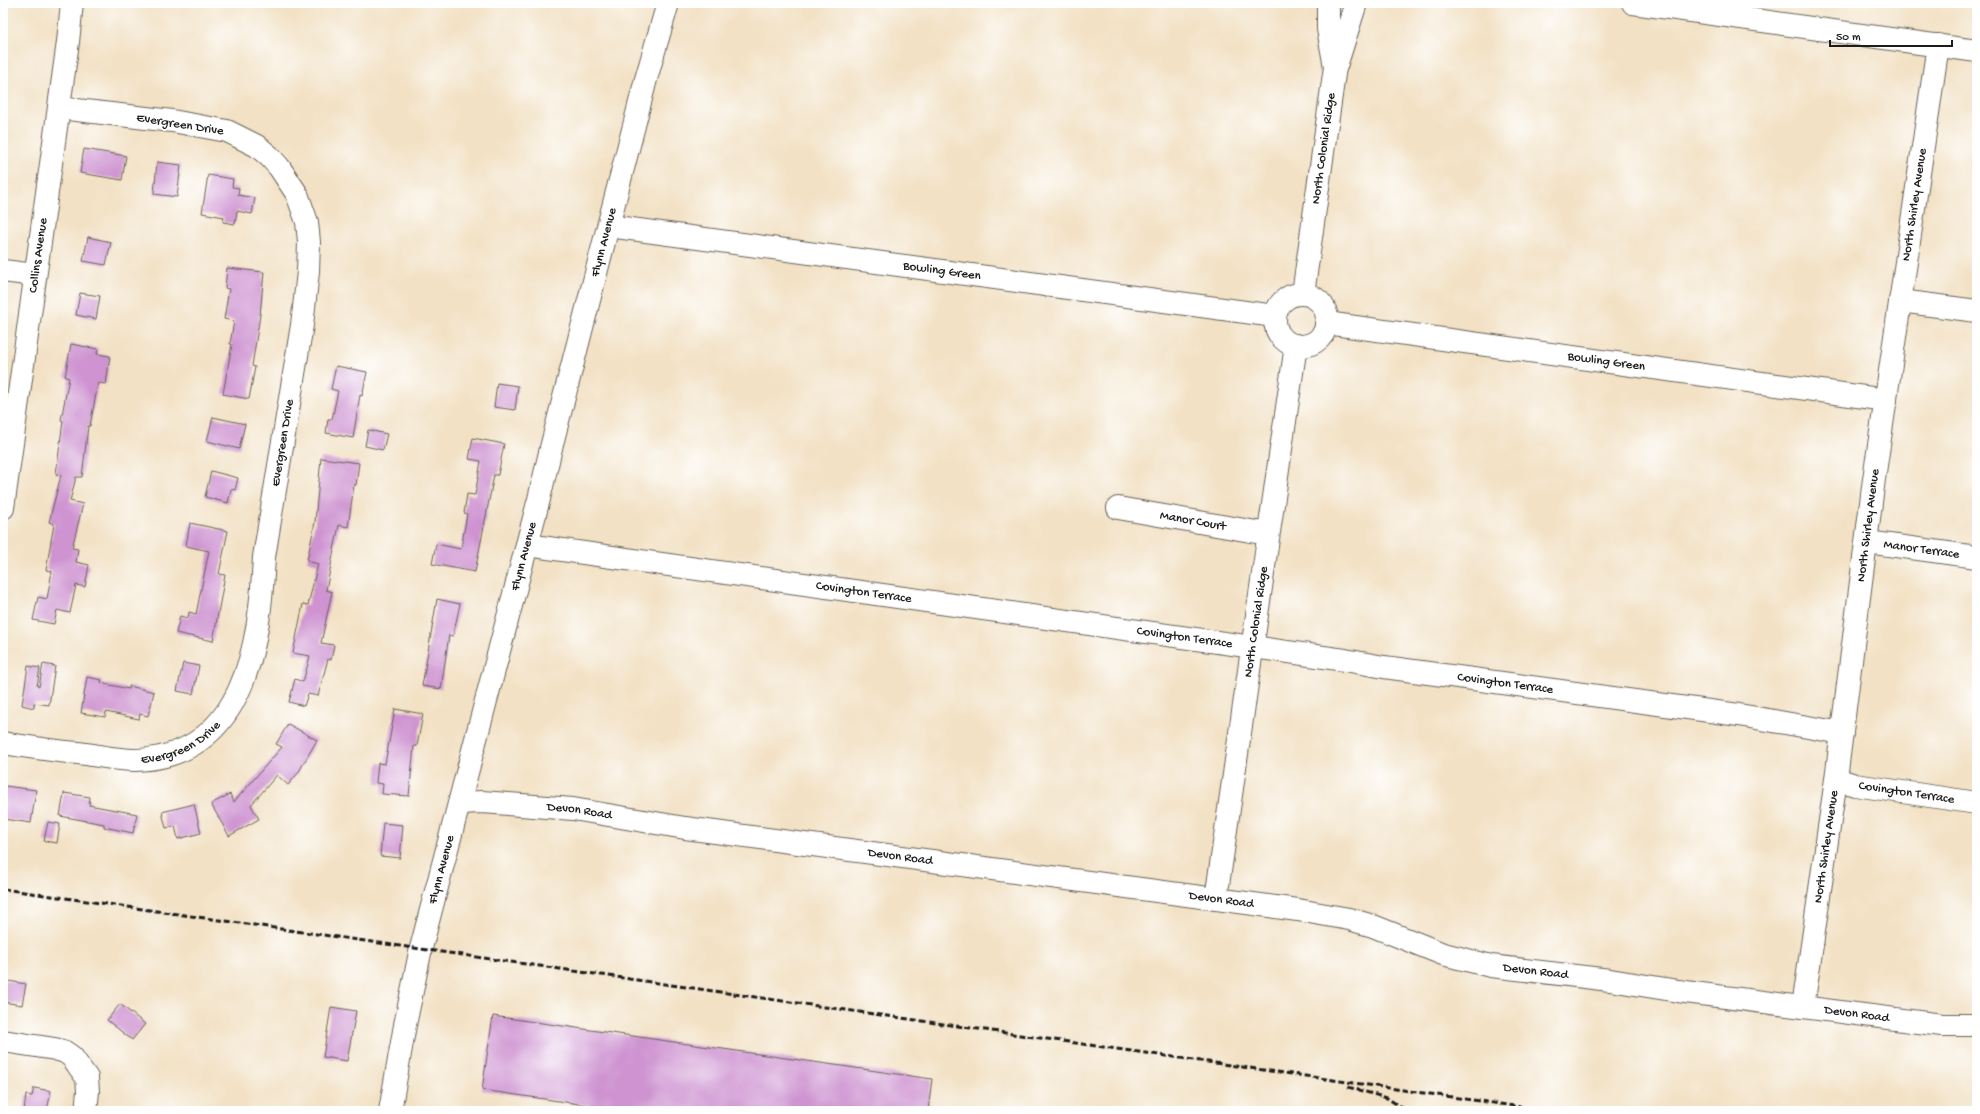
<svg xmlns="http://www.w3.org/2000/svg" width="1980" height="1114" font-family="'Gochi Hand',sans-serif">
  <style>
    .building { fill: #ce93d0 }
    .lines { fill: none; stroke-linecap: round; stroke-linejoin: round }
    .minor-casing { stroke: #676157; stroke-width: 24 }
    .major-casing { stroke: #676157; stroke-width: 24 }
    .minor { stroke: #fff; stroke-width: 22 }
    .major { stroke: #fff; stroke-width: 22 }
    .rail { stroke: #1c1c1c; stroke-width: 3; stroke-dasharray: 6 3; stroke-linecap: butt }
    .labels { text-anchor: middle; dominant-baseline: central; stroke-width: 3.5; stroke-linejoin: round; paint-order: stroke }
    .street-label { font-size: 13px; fill: #1c1c1c; stroke: #fff }
  </style>
  <rect width="100%" height="100%" fill="#fff"/>
  <filter id="ink" filterUnits="userSpaceOnUse"><feTurbulence type="fractalNoise" baseFrequency=".025" numOctaves="2"/><feDisplacementMap in="SourceGraphic" scale="8" xChannelSelector="R" yChannelSelector="G"/><feConvolveMatrix kernelMatrix="1 2 1 2 8 2 1 2 1" color-interpolation-filters="sRGB"/></filter>
  <filter id="wash" filterUnits="userSpaceOnUse"><feTurbulence type="fractalNoise" baseFrequency=".012" numOctaves="4" result="noise"/><feDisplacementMap in="SourceGraphic" scale="16" xChannelSelector="R" yChannelSelector="G"/><feGaussianBlur stdDeviation="0.9" result="paint"/><feColorMatrix in="noise" values="0 0 0 0 0 0 0 0 0 0 0 0 0 0 0 0 0 1.4 0 .05"/><feComposite in="paint" operator="in"/></filter>
  <g filter="url(#wash)">
    <rect width="100%" height="100%" fill="#f2e1c4"/>
    <g id="blocks">
      <path class="building" d="M84 149 126 156 122 180 80 173Z
        M157 162 181 165 177 197 154 194Z
        M208 175 233 179 232 187 239 188 238 195 255 198 252 214 237 211 235 224 223 222 224 217 202 213Z
        M88 237 111 242 106 265 83 261Z
        M227 268 264 272 260 315 252 366 255 367 249 399 223 394 232 344H230L234 321 224 319 229 289 225 288Z
        M80 293 100 296 96 319 76 315Z
        M71 344 98 349 97 354 110 356 106 384 98 383 90 426H88L82 477H76L70 501 83 504 72 548 78 549 76 562 89 565 85 587 76 585 70 613 57 610 54 624 33 620 38 597 47 599 52 571 46 570 54 524 49 522 61 475 56 474 63 421 61 420 69 378 65 377Z
        M336 366 367 372 362 396 360 395 353 438 326 433 328 419H332L338 391 331 389Z
        M497 383 518 386 515 410 494 407Z
        M213 417 245 424 239 449 207 441Z
        M368 430 387 434 383 450 365 446Z
        M473 438 504 444 498 475H494L475 572 432 564 436 544 461 549 467 514 464 513 467 494 475 495 481 461 469 459Z
        M321 458 359 463 356 485H354L348 527 339 525 326 590 332 592 321 643 334 645 331 660 328 659 318 696 308 694 304 706 289 702 295 679 303 682 310 656 293 653 303 604 308 605 318 564 307 561 315 522Z
        M211 471 238 478 235 490 231 489 228 503 205 497Z
        M190 523 228 531 219 574 225 575 213 641 176 633 180 616 188 618 189 612 196 614 209 551 186 546Z
        M437 599 460 604 453 636 449 635 441 689 422 686Z
        M183 663 199 666 193 694 177 691Z
        M43 664 55 666 49 705 34 703V708L22 705 28 666 40 668 37 686 39 687Z
        M87 677 102 680 101 683 129 689V686L154 692 148 716 140 714 139 719 106 712 105 717 81 713Z
        M395 709 423 714 417 746H414L409 796 382 794 383 784 376 783 378 763 385 764Z
        M288 724 317 740 298 773 288 785 277 775 251 805 259 819 229 836 211 804 230 794 234 802 282 747 276 744Z
        M5 786 36 790 31 823 3 819Z
        M64 793 90 797 89 805 137 814 133 833 104 827V824L60 816Z
        M194 804 201 833 178 839 175 826 166 828 162 812Z
        M48 822 60 824 57 843 44 841Z
        M383 823 403 825 400 858 380 856Z
        M3 980 26 984 22 1005 3 1002Z
        M120 1004 145 1024 132 1040 107 1020Z
        M331 1007 356 1011 347 1061 323 1057Z
        M493 1016 932 1079 928 1111H628L482 1090Z
        M34 1088 51 1091 47 1111H24L26 1095 32 1096Z"/>
    </g>
  </g>
  <g filter="url(#ink)">
    <use href="#blocks" fill-opacity="0" stroke="#676157" stroke-width="1"/>
    <g class="lines">
      <g class="minor-casing">
        <g id="minor">
          <path d="M1336 66 1356 3"/>
          <path id="s1" d="M609 226 1275 316"/>
          <path d="M3 271 35 275"/>
          <path id="s2" d="M1303 294 1335 67 1328 29V3"/>
          <circle cx="1301" cy="320" r="26"/>
          <path d="M1900 301 1977 311"/>
          <path id="s3" d="M1326 323 1886 400"/>
          <path id="s4" d="M3 508 68 42 72 3"/>
          <path id="s5" d="M1118 508 1268 534"/>
          <path id="s6" d="M1867 542 1977 557"/>
          <path id="s7" d="M527 545 1345 660 1384 667 1739 715 1842 733"/>
          <path id="s8" d="M3 743C28 747 53 751 78 753 97 755 116 760 135 760 245 757 260 643 264 557L302 325 308 272 309 242 307 222 297 194 279 167 269 156 257 146 227 131 172 121 59 108"/>
          <path id="s9" d="M1836 779 1855 785 1977 803"/>
          <path id="s10" d="M459 803 482 802 573 809 685 828 1298 910 1349 919 1373 926 1443 954 1491 966 1610 980 1678 991 1942 1025H1977"/>
          <path id="s11" d="M1216 899 1296 345"/>
          <path id="s12" d="M1803 1007 1836 779 1874 479 1938 45"/>
          <path d="M3 1041 55 1049 65 1052 72 1057 87 1078 88 1091 86 1111"/>
          <path id="s13" d="M390 1111 405 1025 421 948 539 499 552 444 646 79 668 3"/>
        </g>
      </g>
      <g class="major-casing">
        <path id="major" d="M1633 3 1977 51"/>
      </g>
      <use href="#minor" class="minor"/>
      <use href="#major" class="major"/>
      <path class="rail" d="M3 889 1549 1111
        M1348 1087 1387 1098 1407 1111"/>
    </g>
  </g>
  <g class="labels">
    <g class="street-label">
      <text transform="translate(180 125) rotate(9)">Evergreen Drive</text>
      <text stroke="none"><textPath href="#s2" startOffset="147">North Colonial Ridge</textPath></text>
      <text stroke="none"><textPath href="#s12" startOffset="810">North Shirley Avenue</textPath></text>
      <text stroke="none"><textPath href="#s13" startOffset="895">Flynn Avenue</textPath></text>
      <text stroke="none"><textPath href="#s4" startOffset="255">Collins Avenue</textPath></text>
      <text stroke="none"><textPath href="#s1" startOffset="336">Bowling Green</textPath></text>
      <text stroke="none"><textPath href="#s3" startOffset="283">Bowling Green</textPath></text>
      <text stroke="none"><textPath href="#s8" startOffset="518">Evergreen Drive</textPath></text>
      <text stroke="none"><textPath href="#s5" startOffset="76">Manor Court</textPath></text>
      <text stroke="none"><textPath href="#s12" startOffset="486">North Shirley Avenue</textPath></text>
      <text stroke="none"><textPath href="#s6" startOffset="55">Manor Terrace</textPath></text>
      <text stroke="none"><textPath href="#s13" startOffset="571">Flynn Avenue</textPath></text>
      <text stroke="none"><textPath href="#s7" startOffset="340">Covington Terrace</textPath></text>
      <text stroke="none"><textPath href="#s11" startOffset="280">North Colonial Ridge</textPath></text>
      <text stroke="none"><textPath href="#s7" startOffset="664">Covington Terrace</textPath></text>
      <text stroke="none"><textPath href="#s7" startOffset="988">Covington Terrace</textPath></text>
      <text stroke="none"><textPath href="#s8" startOffset="183">Evergreen Drive</textPath></text>
      <text stroke="none"><textPath href="#s9" startOffset="72">Covington Terrace</textPath></text>
      <text stroke="none"><textPath href="#s10" startOffset="121">Devon Road</textPath></text>
      <text stroke="none"><textPath href="#s12" startOffset="162">North Shirley Avenue</textPath></text>
      <text stroke="none"><textPath href="#s10" startOffset="445">Devon Road</textPath></text>
      <text stroke="none"><textPath href="#s13" startOffset="247">Flynn Avenue</textPath></text>
      <text stroke="none"><textPath href="#s10" startOffset="769">Devon Road</textPath></text>
      <text stroke="none"><textPath href="#s10" startOffset="1093">Devon Road</textPath></text>
      <text stroke="none"><textPath href="#s10" startOffset="1417">Devon Road</textPath></text>
    </g>
  </g>
  <rect width="1980" height="1114" fill="none" stroke="#fff" stroke-width="16"/>
  <path d="M1830 40v6h122v-6" fill="none" stroke="#1c1c1c" stroke-width="2"/>
  <text x="1836" y="40" font-size="12" fill="#1c1c1c" stroke="#ffffff" stroke-width="3" paint-order="stroke">50 m</text>
</svg>
